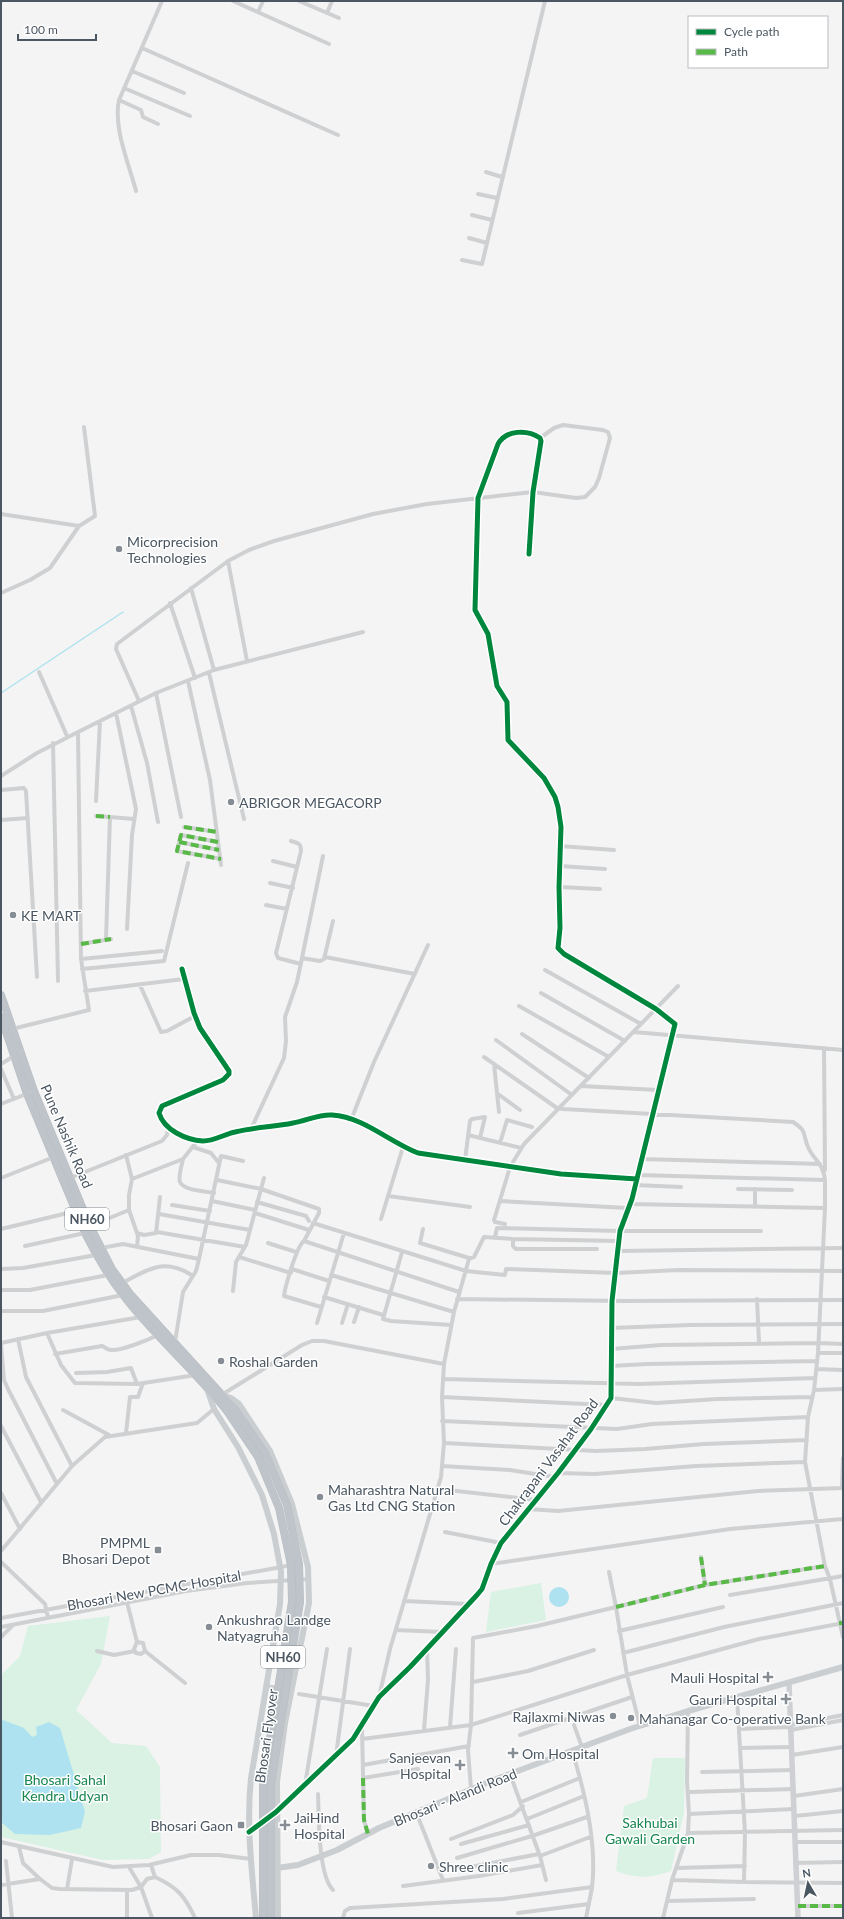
<svg xmlns="http://www.w3.org/2000/svg" width="844" height="1919" font-family="Lato,sans-serif">
  <style>
    .green { fill: #d9f2e3 }
    .water { fill: #aee2f0 }
    .lines { fill: none; stroke-linecap: round; stroke-linejoin: round }
    .stream { stroke: #aee2f0; stroke-width: 1.5 }
    .highway-casing { stroke: #b9bec3; stroke-width: 8 }
    .street { stroke: #ced0d2; stroke-width: 4 }
    .secondary { stroke: #ced0d4; stroke-width: 5.5 }
    .primary { stroke: #caced1; stroke-width: 6 }
    .highway { stroke: #bec4c9; stroke-width: 7 }
    .highway-bridge-casing { stroke: #b9bec3; stroke-width: 8; stroke-linecap: butt }
    .highway-bridge { stroke: #bec4c9; stroke-width: 7 }
    .quiet { stroke: #58b947; stroke-width: 4; stroke-dasharray: 8 4; stroke-linecap: butt }
    .cycleway-casing { stroke: #fff; stroke-width: 8 }
    .cycleway { stroke: #00873e; stroke-width: 5 }
    .poi-dot { fill: #868d94; stroke: #fff; stroke-width: 1.5 }
    .labels { text-anchor: middle; dominant-baseline: central; stroke-width: 3; stroke-linejoin: round; paint-order: stroke }
    .shield { fill: #fff; stroke: #808990; stroke-width: 1 }
    .shield-label { font-size: 13px; font-weight: bold; fill: #4a5661 }
    .poi-label { font-size: 14px; fill: #4a5661; stroke: #fff; text-anchor: start }
    .street-label { font-size: 14px; fill: #4a5661; stroke: #fff }
    .park-label { font-size: 14px; fill: #17864f; stroke: #fff }
  </style>
  <rect width="100%" height="100%" fill="#f4f4f4"/>
  <path class="green" d="M541 1583 546 1620 486 1632 491 1592Z
    M110 1616 101 1664 76 1710 112 1743 146 1746 160 1767 161 1852 149 1859 103 1860 1 1837V1675L20 1656 28 1626Z
    M653 1758H685L684 1812 671 1871C650 1878 637 1879 616 1871L624 1806 647 1798Z"/>
  <path class="water" d="M549 1597a10 10 0 1 1 20 0a10 10 0 1 1-20 0Z
    M3 1720 24 1728 32 1737 37 1735 36 1727 49 1722 60 1728 85 1812 81 1828 50 1835 15 1834 1 1822V1721Z"/>
  <g class="lines">
    <path class="stream" d="M1 693 123 612"/>
    <g class="highway-casing">
      <path id="highway" d="M1 995 34 1091 90 1226 112 1269 131 1295 233 1407
        M1 1017 27 1094 85 1233C97 1257 110 1279 127 1300 158 1339 196 1372 227 1411"/>
    </g>
    <path class="street" d="M233 1 329 44
      M299 1 339 18
      M258 12 263 1
      M327 13 332 1
      M142 48 338 135
      M132 71 184 93
      M124 88 190 116
      M119 100 141 110 143 117 158 124
      M486 172 502 177
      M136 191C129 164 113 128 119 100L162 1
      M478 194 497 198
      M472 215 492 220
      M469 238 487 243
      M462 260 482 264 545 1
      M1 514 79 526
      M228 561 247 661
      M191 588 214 670
      M1 593 30 580 50 568 79 526 95 516 84 427
      M170 603 195 678
      M39 672 67 736
      M209 673 244 819
      M188 681 210 780 221 865
      M156 693 181 817
      M139 701 116 649 117 644 228 561 249 550 274 541 373 514 427 504 533 492 576 498 585 497 595 487 599 478 610 438 608 432 603 430 563 425 554 428 540 438
      M131 706 147 763 158 822
      M116 713 136 809 132 835 127 929
      M53 743 58 981
      M1 776 37 753 78 732
      M1 790 24 788 26 791 37 977
      M96 801 100 721
      M96 816 110 817
      M1 820 28 818
      M184 827 217 832
      M291 841C298 843 301 843 301 851L276 953 278 958 301 964
      M179 842 219 850
      M218 842 181 835 177 851 221 859
      M560 846 614 850
      M273 861 297 867
      M560 866 605 869
      M270 883 293 888
      M559 887 600 889
      M266 905 287 909
      M106 939 110 817 134 819
      M81 944 111 939
      M325 957 415 974
      M302 958 320 961 324 959 333 921
      M81 959 162 951
      M82 969 164 961 188 863
      M182 969 194 1013 200 1028 229 1071V1074L223 1080 162 1106 159 1113C164 1130 186 1140 203 1141 214 1141 225 1134 235 1132 254 1127 274 1127 293 1123 306 1121 319 1114 332 1115 364 1117 389 1142 418 1153L561 1174 637 1179
      M545 970 641 1024
      M140 985 161 1032 167 1031 195 1016
      M85 991 184 979
      M541 993 625 1041
      M519 1006 609 1057
      M12 1029 89 1010 81 959 78 732 156 693 214 670 363 632
      M634 1032 843 1050
      M522 1034 589 1078
      M496 1040 572 1095
      M824 1048 825 1170
      M484 1057 557 1108 563 1109 793 1122C808 1132 802 1133 808 1147 814 1161 823 1162 825 1180
      M1 1064 14 1056
      M494 1064 499 1112
      M1 1069 14 1099
      M581 1086 658 1090
      M498 1094 520 1110
      M1 1104 34 1091
      M351 1120 374 1062 428 945
      M251 1129 284 1058 286 1041 285 1017 297 982 323 856
      M468 1135 521 1148
      M500 1143 507 1120 532 1127
      M193 1147 211 1153 219 1163
      M126 1155 132 1179 129 1195V1210L138 1236 137 1247
      M183 1159C182 1165 178 1176 180 1182 184 1191 206 1191 214 1193
      M642 1159 820 1164
      M465 1160 470 1121 472 1119 485 1117 480 1138
      M637 1175 825 1180V1208L818 1353 814 1390 808 1417 805 1462 825 1566 830 1579 843 1637
      M1 1178 54 1157
      M70 1178 162 1141 167 1135 168 1128
      M132 1179 183 1159 198 1140
      M217 1180 261 1189 319 1209V1213L304 1241
      M635 1185 681 1187
      M738 1189 792 1190
      M388 1196 470 1207
      M212 1201 255 1210
      M500 1201 627 1208
      M257 1202 306 1216 309 1221
      M630 1204 825 1208
      M172 1205 210 1211
      M755 1207V1189
      M255 1213 309 1230
      M159 1214 250 1230 264 1178
      M381 1219 403 1147
      M313 1223 466 1271 505 1275 506 1269 616 1273 679 1270 843 1271
      M505 1224 495 1222 494 1220 510 1167 524 1144 678 986
      M90 1226 129 1210
      M1 1229 76 1211
      M423 1229 420 1243 469 1258V1259
      M157 1232 245 1247
      M137 1233 144 1235 156 1233 160 1197
      M495 1237 497 1228 620 1231H761
      M513 1239V1246L516 1249H597
      M268 1243 296 1252
      M25 1246 85 1233
      M101 1248 123 1244 199 1259 221 1156 243 1161
      M619 1251 843 1248
      M402 1252 383 1319 391 1321 451 1325
      M239 1257 291 1273
      M1 1269 23 1268 96 1255
      M292 1269 329 1281
      M331 1275 454 1312
      M122 1283C149 1269 165 1257 193 1276
      M1 1290H30L108 1275
      M233 1291 236 1262 246 1245 250 1230
      M324 1297 383 1315
      M457 1299 626 1301 843 1300
      M757 1299 759 1343
      M321 1307 284 1296C285 1287 297 1245 304 1241L459 1292
      M1 1311H43L123 1295
      M354 1322 359 1307
      M317 1323 344 1233
      M342 1323 348 1304
      M611 1328 690 1325 843 1324
      M47 1333 61 1365 75 1383 137 1384 196 1375
      M18 1339 26 1377 72 1466
      M175 1342 183 1292 196 1271 199 1259
      M1 1343 47 1333 141 1317
      M1 1345 4 1380 8 1389 57 1484
      M611 1349 661 1345 818 1343 843 1344
      M818 1353H843
      M55 1354 102 1346C105 1347 107 1350 111 1350 121 1351 148 1340 158 1335
      M611 1366 647 1364 817 1361
      M816 1369 843 1370
      M76 1373 107 1372 131 1368 137 1384
      M443 1379 640 1384 815 1378
      M814 1390 843 1389
      M223 1394 302 1345 312 1341H324L444 1364
      M442 1397 606 1405
      M611 1398 656 1403 718 1399 812 1397
      M63 1410 109 1435
      M442 1421 617 1429 652 1424 808 1417
      M1 1426 41 1502
      M126 1433 130 1397H138L143 1383
      M444 1443 596 1451 645 1449 704 1444 807 1440
      M442 1466 510 1470 554 1477
      M558 1473 595 1474 696 1466 805 1462
      M842 1488 843 1458
      M439 1489 536 1500
      M1 1493 20 1529
      M528 1509 558 1511 758 1491 843 1488
      M445 1532 501 1543
      M1 1551 72 1466 105 1437 197 1423 214 1409
      M701 1557 705 1585
      M1 1562 45 1604 48 1618
      M491 1564 730 1529 843 1519
      M609 1572 616 1607 705 1585 825 1566
      M730 1595 843 1576
      M404 1601 468 1604
      M127 1602 137 1642 134 1649 136 1653 141 1654 145 1651 143 1643 137 1642
      M1 1618 292 1565
      M1 1627 186 1591 247 1583 309 1579
      M396 1630 442 1632
      M619 1631 723 1607
      M1 1637 13 1625
      M97 1651 114 1655 135 1651
      M145 1651 185 1683
      M623 1653 724 1627 843 1603
      M473 1682 528 1671 594 1650
      M299 1694 374 1706
      M379 1697 390 1649 441 1477 444 1443 442 1397 444 1364 454 1312 469 1259 474 1257 484 1237 513 1239 619 1241
      M737 1697 745 1833 744 1882 843 1883
      M574 1725 582 1747
      M791 1725 843 1715
      M362 1727 364 1820 368 1834
      M450 1727 456 1649
      M739 1729 791 1727
      M424 1730 428 1680 427 1648
      M791 1730 843 1720
      M520 1735 632 1697
      M362 1739 471 1725 627 1675 759 1639 843 1623
      M740 1748 792 1747
      M572 1751C585 1792 597 1845 592 1888 590 1898 588 1908 586 1918
      M792 1755 843 1747
      M336 1756 350 1649
      M363 1765 469 1746
      M702 1772 793 1770
      M510 1774 540 1856 546 1880
      M363 1778 418 1769
      M305 1785 327 1649
      M471 1789 468 1750 471 1725 473 1638 537 1626 616 1607 627 1675 640 1726
      M689 1792 794 1789
      M318 1794C319 1817 318 1875 333 1890
      M794 1796 843 1789
      M521 1802 580 1778
      M276 1812 353 1739 379 1697 410 1667 477 1595 482 1589 491 1564 501 1543 558 1473 591 1429 611 1398 612 1301 620 1231 632 1199 675 1024 656 1009 564 954 558 948 560 928 559 887 561 827 558 807 555 797 544 778 508 740 507 702 497 686 488 634 475 610 478 498 498 444C506 430 527 429 540 438L541 441 533 492 529 554
      M416 1812 443 1880
      M689 1814 794 1809
      M795 1816 843 1811
      M527 1819 584 1796
      M249 1832 263 1822
      M688 1833 843 1830
      M451 1839 513 1815 523 1806
      M1 1842 113 1867 149 1865 191 1855H219L251 1859
      M795 1842H843
      M461 1844 529 1825
      M19 1847 23 1863 40 1879
      M540 1856 590 1837
      M457 1858 532 1836 587 1817
      M6 1861 12 1918
      M795 1863 843 1862
      M151 1865 155 1877
      M129 1867 141 1887 152 1918
      M465 1868 539 1854
      M676 1868 745 1866
      M672 1880 744 1882
      M1 1885 40 1879 52 1888 60 1889 132 1890 141 1887 147 1879 155 1877C177 1887 185 1896 195 1918
      M403 1886 479 1876 542 1865
      M67 1889 72 1859
      M667 1901 754 1899
      M798 1906H843
      M518 1913 589 1904
      M127 1918V1890
      M343 1918 345 1911 350 1908 503 1899 592 1887
      M663 1918 672 1880 688 1833 689 1814 687 1781 688 1711"/>
    <path class="secondary" d="M789 1683 798 1918"/>
    <path class="primary" d="M207 1389 214 1409 238 1447 262 1495 274 1534 281 1572 280 1604 251 1778C246 1825 252 1871 256 1918
      M225 1396 231 1398 239 1404 270 1451 292 1504 308 1567 309 1603 285 1723 277 1782 278 1918
      M266 1687 290 1691
      M277 1868 298 1865 337 1850 379 1828 491 1781 630 1729 688 1711 843 1667"/>
    <use href="#highway" class="highway"/>
    <g class="highway-bridge-casing">
      <path id="highway-bridge" d="M233 1407 265 1453 287 1505 299 1564 300 1602 271 1783V1918
        M227 1411 258 1457 279 1508 291 1565 292 1602 263 1782V1918"/>
    </g>
    <use href="#highway-bridge" class="highway-bridge"/>
    <path class="quiet" d="M96 816 110 817
      M184 827 217 832
      M179 842 219 850
      M218 842 181 835 177 851 221 859
      M81 944 111 939
      M701 1557 705 1585
      M616 1607 705 1585 825 1566
      M839 1623H843
      M363 1778 364 1820 368 1834
      M798 1906H843"/>
    <g class="cycleway-casing">
      <path id="cycleway" d="M182 969 194 1013 200 1028 229 1071V1074L223 1080 162 1106 159 1113C164 1130 186 1140 203 1141 214 1141 225 1134 235 1132 254 1127 274 1127 293 1123 306 1121 319 1114 332 1115 364 1117 389 1142 418 1153L561 1174 637 1179
        M249 1832 276 1812 353 1739 379 1697 410 1667 477 1595 482 1589 491 1564 501 1543 558 1473 591 1429 611 1398 612 1301 620 1231 632 1199 675 1024 656 1009 564 954 558 948 560 928 559 887 561 827 558 807 555 797 544 778 508 740 507 702 497 686 488 634 475 610 478 498 498 444C506 430 527 429 540 438L541 441 533 492 529 554"/>
    </g>
    <use href="#cycleway" class="cycleway"/>
  </g>
  <g class="poi-dot">
    <circle cx="119" cy="549" r="4"/>
    <circle cx="231" cy="802" r="4"/>
    <circle cx="13" cy="915" r="4"/>
    <circle cx="221" cy="1361" r="4"/>
    <circle cx="320" cy="1497" r="4"/>
    <rect x="154" y="1546" width="8" height="8" rx="2"/>
    <circle cx="209" cy="1627" r="4"/>
    <path d="M766 1671h4v4h4v4h-4v4h-4v-4h-4v-4h4z"/>
    <path d="M784 1693h4v4h4v4h-4v4h-4v-4h-4v-4h4z"/>
    <circle cx="613" cy="1716" r="4"/>
    <circle cx="631" cy="1718" r="4"/>
    <path d="M511 1747h4v4h4v4h-4v4h-4v-4h-4v-4h4z"/>
    <path d="M458 1759h4v4h4v4h-4v4h-4v-4h-4v-4h4z"/>
    <rect x="237" y="1821" width="8" height="8" rx="2"/>
    <path d="M283 1819h4v4h4v4h-4v4h-4v-4h-4v-4h4z"/>
    <circle cx="431" cy="1866" r="4"/>
  </g>
  <g class="labels">
    <g class="shield">
      <rect x="65" y="1208" width="44" height="22" rx="3"/>
      <rect x="261" y="1646" width="44" height="22" rx="3"/>
    </g>
    <g class="shield-label">
      <text x="87" y="1219">NH60</text>
      <text x="283" y="1657">NH60</text>
    </g>
    <g class="poi-label">
      <text x="127" y="541">Micorprecision<tspan x="127" dy="16">Technologies</tspan></text>
      <text x="239" y="802">ABRIGOR MEGACORP</text>
      <text x="21" y="915">KE MART</text>
      <text x="229" y="1361">Roshal Garden</text>
      <text x="328" y="1489">Maharashtra Natural<tspan x="328" dy="16">Gas Ltd CNG Station</tspan></text>
      <text x="150" y="1542" text-anchor="end">PMPML<tspan x="150" dy="16">Bhosari Depot</tspan></text>
      <text x="217" y="1619">Ankushrao Landge<tspan x="217" dy="16">Natyagruha</tspan></text>
      <text x="759" y="1677" text-anchor="end">Mauli Hospital</text>
      <text x="777" y="1699" text-anchor="end">Gauri Hospital</text>
      <text x="605" y="1716" text-anchor="end">Rajlaxmi Niwas</text>
      <text x="639" y="1718">Mahanagar Co-operative Bank</text>
      <text x="522" y="1753">Om Hospital</text>
      <text x="451" y="1757" text-anchor="end">Sanjeevan<tspan x="451" dy="16">Hospital</tspan></text>
      <text x="294" y="1817">JaiHind<tspan x="294" dy="16">Hospital</tspan></text>
      <text x="233" y="1825" text-anchor="end">Bhosari Gaon</text>
      <text x="439" y="1866">Shree clinic</text>
    </g>
    <g class="street-label">
      <text transform="translate(67 1136) rotate(67)">Pune Nashik Road</text>
      <text transform="translate(548 1462) rotate(-53)">Chakrapani Vasahat Road</text>
      <text transform="translate(154 1590) rotate(-10)">Bhosari New PCMC Hospital</text>
      <text transform="translate(266 1736) rotate(-82)">Bhosari Flyover</text>
      <text transform="translate(455 1797) rotate(-22)">Bhosari - Alandi Road</text>
    </g>
    <g class="park-label">
      <text x="65" y="1779">Bhosari Sahal<tspan x="65" dy="16">Kendra Udyan</tspan></text>
      <text x="650" y="1822">Sakhubai<tspan x="650" dy="16">Gawali Garden</tspan></text>
    </g>
  </g>
  <rect width="844" height="1919" fill="none" stroke="#4a5661" stroke-width="4"/>
  <rect x="688" y="16" width="140" height="52" fill="#ffffff" stroke="#b7bbc0"/>
  <rect x="696" y="29" width="20" height="6" fill="#00873e" stroke="#b7bbc0"/>
  <text x="724" y="36" font-size="12" fill="#4a5661">Cycle path</text>
  <rect x="696" y="49" width="20" height="6" fill="#58b947" stroke="#b7bbc0"/>
  <text x="724" y="56" font-size="12" fill="#4a5661">Path</text>
  <g transform="translate(808 1883) rotate(351)" stroke="#ffffff" stroke-width="3" paint-order="stroke">
  <path d="M0-3L7 15L0 10L-7 15Z" fill="#4a5661"/>
  <text y="-6" font-size="11" font-weight="bold" text-anchor="middle" fill="#4a5661">N</text>
  </g>
  <path d="M18 34v6h78v-6" fill="none" stroke="#4a5661" stroke-width="2"/>
  <text x="24" y="34" font-size="12" fill="#4a5661" stroke="#ffffff" stroke-width="3" paint-order="stroke">100 m</text>
</svg>
